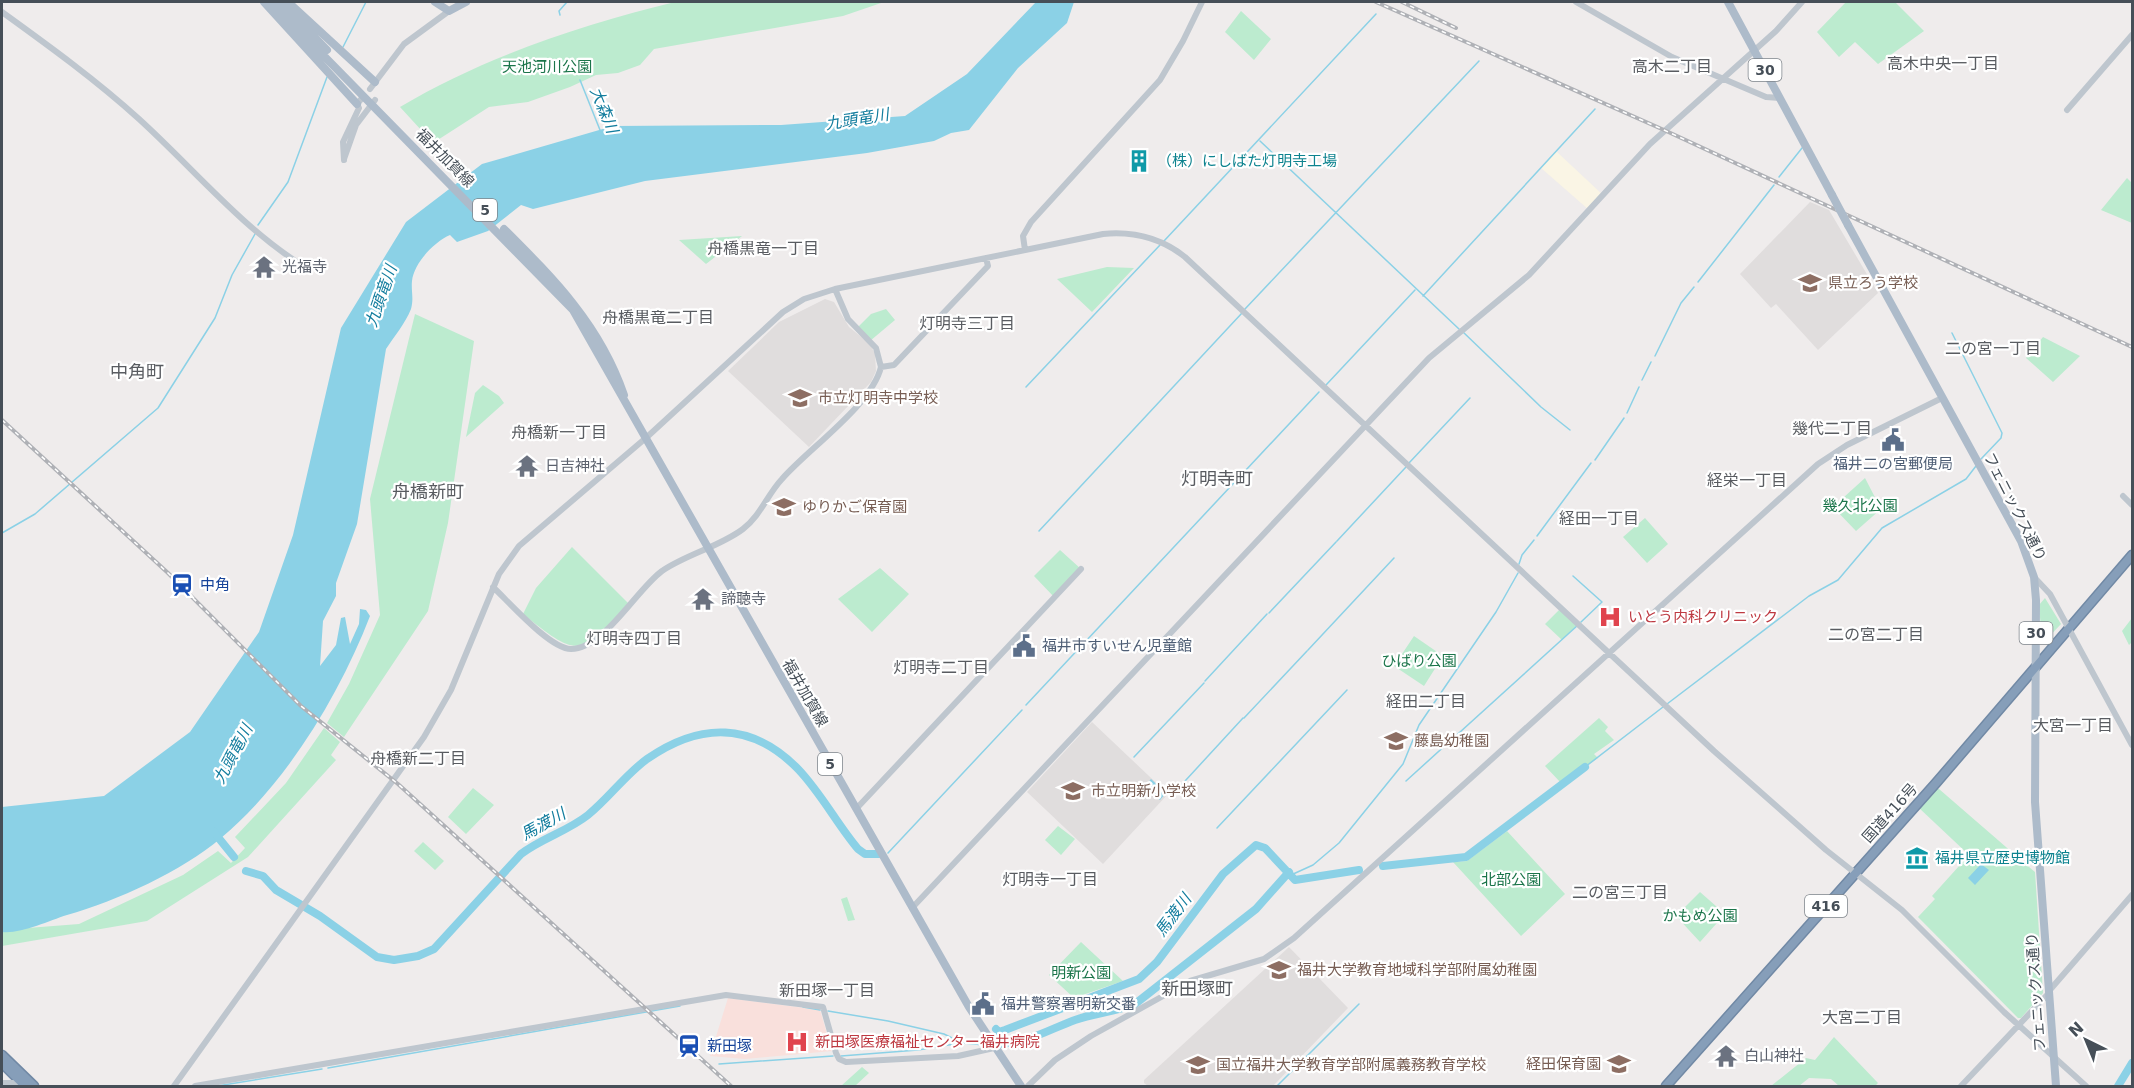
<svg xmlns="http://www.w3.org/2000/svg" width="2134" height="1088" font-family="'DejaVu Sans','Noto Sans JP',sans-serif">
  <style>
    .commercial { fill: #faf5e5 }
    .education { fill: #e0dddd }
    .medical { fill: #f9e0dc }
    .green { fill: #bcebcf }
    .water { fill: #8bd1e6 }
    .lines { fill: none; stroke-linecap: round; stroke-linejoin: round }
    .stream { stroke: #8bd1e6; stroke-width: 1.5 }
    .river { stroke: #8bd1e6; stroke-width: 8 }
    .highway-casing { stroke: #7189a5; stroke-width: 11 }
    .minor { stroke: #bec6ce; stroke-width: 6 }
    .major { stroke: #adbbca; stroke-width: 8 }
    .highway { stroke: #869eb9; stroke-width: 8 }
    .rail-casing { stroke: #afb1b6; stroke-width: 4 }
    .rail { stroke: #fff; stroke-width: 1.5; stroke-dasharray: 4.5; stroke-linecap: butt }
    .major-bridge { stroke: #adbbca; stroke-width: 8 }
    .labels { text-anchor: middle; dominant-baseline: central; stroke-width: 4.5; stroke-linejoin: round; paint-order: stroke }
    .shield { fill: #fff; stroke: #7e848a; stroke-width: 1.5 }
    .shield-label { font-size: 14px; font-weight: bold; fill: #464f58 }
    .park-label { font-size: 15px; fill: #1b754a; stroke: #fff }
    .street-label { font-size: 15px; fill: #464f58; stroke: #fff }
    .culture-label { font-size: 15px; fill: #0d838f; stroke: #fff; text-anchor: start }
    .worship-label { font-size: 15px; fill: #5b616d; stroke: #fff; text-anchor: start }
    .education-label { font-size: 15px; fill: #785e54; stroke: #fff; text-anchor: start }
    .service-label { font-size: 15px; fill: #4e5e75; stroke: #fff; text-anchor: start }
    .transit-label { font-size: 15px; fill: #164399; stroke: #fff; text-anchor: start }
    .health-label { font-size: 15px; fill: #be3a42; stroke: #fff; text-anchor: start }
    .neighbourhood-label { font-size: 16px; fill: #595c61; stroke: #fff }
    .water-label { font-size: 16px; font-style: italic; fill: #137d9e; stroke: #fff }
    .quarter-label { font-size: 18px; fill: #595c61; stroke: #fff }
  </style>
  <rect width="100%" height="100%" fill="#efecec"/>
  <path class="commercial" d="M1556 151 1603 195 1589 210 1541 168Z"/>
  <path class="education" d="M1810 202 1829 210 1878 293 1818 350 1776 304 1771 308 1740 274Z
    M825 299 834 302 849 327 870 344 875 354 876 371 871 382 809 447 728 371 779 322Z
    M1092 722 1168 794 1103 864 1027 792Z
    M1289 947 1348 1008 1273 1086H1148L1144 1083V1080Z"/>
  <path class="medical" d="M728 998 820 1010 832 1051 745 1059 710 1056Z"/>
  <path class="green" d="M675 2H884L843 16 654 49 640 65 618 73 596 75 570 87 528 102 489 107 433 143 400 107C484 57 581 25 675 2Z
    M1846 2H1895L1924 31 1878 64 1855 42 1839 57 1817 32Z
    M1241 11 1271 39 1254 60 1225 32Z
    M2127 178 2132 183V223L2101 210Z
    M742 236 706 264 679 240Z
    M1107 267 1134 268 1092 312 1057 279Z
    M886 309 895 320 870 341 858 327 871 314Z
    M415 314 474 341 448 523 428 611 344 737 327 723 349 684 380 615 370 499Z
    M2043 337 2080 356 2053 382 2026 358Z
    M483 385 499 396 504 403 466 437 475 393Z
    M1865 478 1881 509 1856 531 1833 507Z
    M1645 518 1668 544 1647 563 1623 537Z
    M572 547 628 603C581 657 579 659 523 614L536 588Z
    M1060 550 1081 569 1055 598 1034 576Z
    M880 568 909 594 872 632 838 599Z
    M2045 598 2061 624 2045 641H2042L2039 605Z
    M1560 609 1577 625 1562 640 1545 624Z
    M2132 618V642L2129 645 2122 631Z
    M1414 636 1443 656 1424 686 1394 666Z
    M1599 718 1608 727 1605 731 1614 740 1594 754 1598 758 1561 783 1545 766Z
    M324 728 340 742 331 755 336 760 248 857 147 921 2 946V930L79 924 183 875 218 851 231 863 245 848 235 837 286 783Z
    M473 788 494 805 466 834 448 817Z
    M1935 789H1939L2035 872 2043 993 2021 1018H2018L1918 917 1935 899 1932 896 1969 855 1918 807Z
    M1058 826 1075 839 1061 855 1045 840Z
    M1507 831 1565 894 1521 936 1453 862 1467 861Z
    M423 842 444 861 435 870 414 851Z
    M1700 892 1725 914 1700 942 1676 916Z
    M847 897 855 920 848 921 841 899Z
    M1081 942 1123 981 1074 998 1049 975Z
    M1834 1037 1878 1083 1875 1086H1839L1831 1079 1809 1078 1799 1086H1771L1806 1058 1815 1060Z
    M862 1067 869 1073 855 1086H841Z"/>
  <path class="water" d="M1036 2H1074L1067 23 1018 68 969 130 951 133 934 141 867 153 645 181 533 209 521 205 488 231 457 242 450 235C434 242 414 263 412 281 411 291 414 298 411 309 405 324 395 335 386 349L357 524 336 583V596L323 621 320 666 336 645 341 618 345 617 350 644 359 624 360 609 366 610 370 616C340 694 286 784 221 838 182 871 117 901 67 915 48 921 21 934 2 932V807L104 796 190 732 259 632 293 535 341 328 406 222 482 164 613 126 781 125 905 116 967 74Z
    M1151 779 1166 793 1160 800 1145 786Z
    M1981 864 1989 870 1975 885 1968 878Z"/>
  <g class="lines">
    <path class="stream" d="M560 15 559 11 567 2
      M343 47 366 2
      M580 80 600 130
      M1260 141 1459 329
      M1779 177 1802 148
      M258 225 288 182 327 77
      M1164 241 1376 14
      M1698 282 1774 185
      M1423 296 1595 109
      M1245 309 1479 61
      M1463 332 1541 407 1570 430
      M1952 333 2002 433 2001 438 1981 459
      M1655 356 1681 303 1694 287
      M1642 380 1651 362
      M1326 385 1415 290
      M1026 387 1160 245
      M1627 413 1639 387
      M1595 460 1624 418
      M1409 463 1470 398
      M1039 531 1242 313
      M2 533 35 514 158 408 215 318 232 275 255 234
      M1537 536 1591 463
      M1337 541 1406 467
      M1519 564 1522 555 1534 540
      M1573 576 1602 602 1581 622
      M1269 613 1336 542
      M1308 650 1394 558
      M1205 681 1267 614
      M1667 704 1809 596 1838 580 1882 528 1966 479 1976 466
      M1026 705 1319 392
      M1244 718 1307 651
      M1134 757 1204 683
      M1585 767 1663 707
      M1406 781 1578 625
      M1174 793 1243 718
      M1217 828 1347 690
      M888 853 1022 710
      M1291 875 1313 865 1339 843 1403 764 1419 725 1496 612 1518 573
      M803 1007 820 1010
      M828 1011 888 1021 944 1034 962 1043 985 1045
      M841 1056 918 1050 961 1043
      M719 1064 833 1056
      M328 1068 680 1006
      M217 1086 322 1069
      M1277 1086 1359 1004"/>
    <path class="river" d="M213 831 234 857
      M1383 866 1466 857 1585 767
      M246 871 263 876 276 890 320 916 377 957 394 960 418 956 434 949 521 854C542 838 568 831 588 815 609 798 625 775 647 759 700 722 752 722 798 769 821 793 837 824 858 849L865 854H879
      M996 1029 999 1032 1005 1030 1139 979 1157 962 1223 874 1256 845 1265 848 1295 880 1359 870
      M998 1044C1028 1043 1048 1030 1075 1020 1094 1013 1115 1012 1135 1004L1256 909 1289 872
      M2118 1086 2132 1063"/>
    <g class="highway-casing">
      <path id="highway" d="M2 1055 34 1086
        M2 1063 25 1086
        M1666 1086 1936 783 2132 555"/>
    </g>
    <path class="minor" d="M1576 2 1672 57 1766 97 1780 98
      M2 12C49 46 96 80 139 119 193 168 241 227 303 266
      M370 89 404 44 449 11
      M2067 110 2132 35
      M344 159 356 125 375 100
      M344 160 343 142 359 108 357 104 363 97
      M1025 250 1023 236 1031 222 1160 80 1183 41 1202 2
      M835 289 848 319 876 348 881 367
      M2123 496 2132 505
      M2034 577 2050 594 2132 745
      M493 587C509 602 550 649 571 649 604 649 636 590 662 571 687 554 719 547 743 529 761 515 767 495 782 479 808 449 872 405 881 367L894 365 988 266 986 258
      M856 809 1081 569
      M912 908 1429 358 1529 275 1650 144 1776 31 1802 2
      M2049 991 2132 895
      M2 1083H22
      M174 1086 424 737 451 690 499 574 519 546 647 437 783 312 804 299 835 289 1103 234C1134 231 1161 238 1185 257L1714 751 1826 850 1902 910 2004 1012 2086 1086
      M195 1086 726 995 823 1007 836 1053 839 1059 846 1062 958 1056 994 1048
      M1028 1086 1055 1060 1091 1036 1190 981 1264 959 1294 938 1818 464 1847 445 1942 398
      M1961 1086 2049 993"/>
    <path class="major" d="M264 2 357 104
      M271 2 573 310 969 1007 1021 1086
      M280 2 327 50
      M288 2 375 82
      M435 2 449 11 466 2
      M1728 2 1832 195
      M1848 225 2021 541 2034 577 2036 600 2035 802 2056 1086
      M504 229C555 280 600 325 624 395"/>
    <use href="#highway" class="highway"/>
    <g class="rail-casing">
      <path id="rail" d="M1376 2 1664 130 2132 347
        M1402 2 1456 28
        M2 420 168 573 301 706 398 784 731 1086"/>
    </g>
    <use href="#rail" class="rail"/>
    <path class="major-bridge" d="M1832 195 1848 225"/>
  </g>
  <defs>
    <g id="building-bare" transform="scale(1.8)"><path d="M-4-6H4V6H1V3H-1V6H-4ZM-2.5-4.3h1.7v1.8h-1.7ZM.8-4.3h1.7v1.8H.8ZM-2.5-1h1.7V.8h-1.7ZM.8-1h1.7V.8H.8Z" fill="#0f9aa8" stroke="#fff" stroke-width="2.5" paint-order="stroke"/></g>
    <g id="temple-bare" transform="scale(1.8)"><path d="M0-6L5-2H3V0L6.5 2.5H4V6H1.5V3h-3V6H-4V2.5H-6.5L-3 0V-2H-5Z" fill="#6b7280" stroke="#fff" stroke-width="2.5" paint-order="stroke"/></g>
    <g id="school-bare" transform="scale(1.8)"><path d="M0-5L7-2L0 1L-7-2ZM-4 1L0 2.5L4 1V4Q0 6-4 4Z" fill="#8d6e63" stroke="#fff" stroke-width="2.5" paint-order="stroke"/></g>
    <g id="civic-bare" transform="scale(1.8)"><path d="M-.6-6.5H3V-4.5H.6V-3L4-1V1h2V6H-6V1h2V-1L-.6-3ZM-1.2 2.5V6h2.4V2.5Z" fill="#5c6f8a" stroke="#fff" stroke-width="2.5" paint-order="stroke"/></g>
    <g id="station-bare" transform="scale(1.8)"><path d="M-3-6H3Q5-6 5-4V2Q5 4 3 4L4.5 6H3L1.5 4h-3L-3 6H-4.5L-3 4Q-5 4-5 2V-4Q-5-6-3-6ZM-3.5-4v3h7v-3ZM-3.5 1v1.5H-2V1ZM2 1v1.5H3.5V1Z" fill="#1a4fb4" stroke="#fff" stroke-width="2.5" paint-order="stroke"/></g>
    <g id="hospital-bare" transform="scale(1.8)"><path d="M-5-5h3v3.5h4V-5h3V5h-3V1.5h-4V5h-3Z" fill="#e0444e" stroke="#fff" stroke-width="2.5" paint-order="stroke"/></g>
    <g id="museum-bare" transform="scale(1.8)"><path d="M0-6L6-3V-2H-6V-3ZM-5-1h2V3h-2ZM-1-1h2V3h-2ZM3-1h2V3H3ZM-6 4H6V6H-6Z" fill="#0f9aa8" stroke="#fff" stroke-width="2.5" paint-order="stroke"/></g>
  </defs>
  <g fill-rule="evenodd">
    <use href="#building-bare" x="1139" y="161"/>
    <use href="#temple-bare" x="264" y="267"/>
    <use href="#school-bare" x="1810" y="283"/>
    <use href="#school-bare" x="800" y="398"/>
    <use href="#civic-bare" x="1893" y="440"/>
    <use href="#temple-bare" x="527" y="466"/>
    <use href="#school-bare" x="784" y="507"/>
    <use href="#station-bare" x="182" y="585"/>
    <use href="#temple-bare" x="703" y="599"/>
    <use href="#hospital-bare" x="1610" y="617"/>
    <use href="#civic-bare" x="1024" y="646"/>
    <use href="#school-bare" x="1396" y="741"/>
    <use href="#school-bare" x="1073" y="791"/>
    <use href="#museum-bare" x="1917" y="858"/>
    <use href="#school-bare" x="1279" y="970"/>
    <use href="#civic-bare" x="983" y="1004"/>
    <use href="#hospital-bare" x="797" y="1042"/>
    <use href="#station-bare" x="689" y="1046"/>
    <use href="#temple-bare" x="1726" y="1056"/>
    <use href="#school-bare" x="1619" y="1064"/>
    <use href="#school-bare" x="1198" y="1065"/>
  </g>
  <g class="labels">
    <g class="shield">
      <rect x="1748.5" y="59" width="33" height="22" rx="4.5"/>
      <rect x="473" y="199" width="24" height="22" rx="4.5"/>
      <rect x="2019.5" y="622" width="33" height="22" rx="4.5"/>
      <rect x="818" y="753" width="24" height="22" rx="4.5"/>
      <rect x="1805" y="895" width="42" height="22" rx="4.5"/>
    </g>
    <g class="shield-label">
      <text x="1765" y="70">30</text>
      <text x="485" y="210">5</text>
      <text x="2036" y="633">30</text>
      <text x="830" y="764">5</text>
      <text x="1826" y="906">416</text>
    </g>
    <g class="park-label">
      <text x="547" y="67">天池河川公園</text>
      <text x="1860" y="506">幾久北公園</text>
      <text x="1419" y="661">ひばり公園</text>
      <text x="1511" y="880">北部公園</text>
      <text x="1700" y="916">かもめ公園</text>
      <text x="1081" y="973">明新公園</text>
    </g>
    <g class="street-label">
      <text transform="translate(445 158) rotate(45)">福井加賀線</text>
      <text transform="translate(2015 507) rotate(63)">フェニックス通り</text>
      <text transform="translate(805 693) rotate(60)">福井加賀線</text>
      <text transform="translate(1890 813) rotate(-48)">国道416号</text>
      <text transform="translate(2036 992) rotate(-94)">フェニックス通り</text>
    </g>
    <g class="culture-label">
      <text x="1157" y="161">（株）にしばた灯明寺工場</text>
      <text x="1935" y="858">福井県立歴史博物館</text>
    </g>
    <g class="worship-label">
      <text x="282" y="267">光福寺</text>
      <text x="545" y="466">日吉神社</text>
      <text x="721" y="599">諦聴寺</text>
      <text x="1744" y="1056">白山神社</text>
    </g>
    <g class="education-label">
      <text x="1828" y="283">県立ろう学校</text>
      <text x="818" y="398">市立灯明寺中学校</text>
      <text x="802" y="507">ゆりかご保育園</text>
      <text x="1414" y="741">藤島幼稚園</text>
      <text x="1091" y="791">市立明新小学校</text>
      <text x="1297" y="970">福井大学教育地域科学部附属幼稚園</text>
      <text x="1601" y="1064" text-anchor="end">経田保育園</text>
      <text x="1216" y="1065">国立福井大学教育学部附属義務教育学校</text>
    </g>
    <g class="service-label">
      <text x="1893" y="464" text-anchor="middle">福井二の宮郵便局</text>
      <text x="1042" y="646">福井市すいせん児童館</text>
      <text x="1001" y="1004">福井警察署明新交番</text>
    </g>
    <g class="transit-label">
      <text x="200" y="585">中角</text>
      <text x="707" y="1046">新田塚</text>
    </g>
    <g class="health-label">
      <text x="1628" y="617">いとう内科クリニック</text>
      <text x="815" y="1042">新田塚医療福祉センター福井病院</text>
    </g>
    <g class="neighbourhood-label">
      <text x="1943" y="63">高木中央一丁目</text>
      <text x="1672" y="66">高木二丁目</text>
      <text x="763" y="248">舟橋黒竜一丁目</text>
      <text x="658" y="317">舟橋黒竜二丁目</text>
      <text x="967" y="323">灯明寺三丁目</text>
      <text x="1993" y="348">二の宮一丁目</text>
      <text x="1832" y="428">幾代二丁目</text>
      <text x="559" y="432">舟橋新一丁目</text>
      <text x="1747" y="480">経栄一丁目</text>
      <text x="1599" y="518">経田一丁目</text>
      <text x="1876" y="634">二の宮二丁目</text>
      <text x="634" y="638">灯明寺四丁目</text>
      <text x="941" y="667">灯明寺二丁目</text>
      <text x="1426" y="701">経田二丁目</text>
      <text x="2073" y="725">大宮一丁目</text>
      <text x="418" y="758">舟橋新二丁目</text>
      <text x="1050" y="879">灯明寺一丁目</text>
      <text x="1620" y="892">二の宮三丁目</text>
      <text x="827" y="990">新田塚一丁目</text>
      <text x="1862" y="1017">大宮二丁目</text>
    </g>
    <g class="water-label">
      <text transform="translate(604 110) rotate(68)">大森川</text>
      <text transform="translate(857 119) rotate(-9)">九頭竜川</text>
      <text transform="translate(381 296) rotate(-71)">九頭竜川</text>
      <text transform="translate(233 754) rotate(-62)">九頭竜川</text>
      <text transform="translate(543 824) rotate(-29)">馬渡川</text>
      <text transform="translate(1173 915) rotate(-53)">馬渡川</text>
    </g>
    <g class="quarter-label">
      <text x="137" y="371">中角町</text>
      <text x="1217" y="478">灯明寺町</text>
      <text x="428" y="491">舟橋新町</text>
      <text x="1197" y="988">新田塚町</text>
    </g>
  </g>
  <rect width="2134" height="1088" fill="none" stroke="#464f58" stroke-width="6"/>
  <g transform="translate(2086 1040) rotate(317)" stroke="#ffffff" stroke-width="4.5" paint-order="stroke">
  <path d="M0-4.5L10 22L0 15L-10 22Z" fill="#464f58"/>
  <text y="-9" font-size="16" font-weight="bold" text-anchor="middle" fill="#464f58">N</text>
  </g>
</svg>
